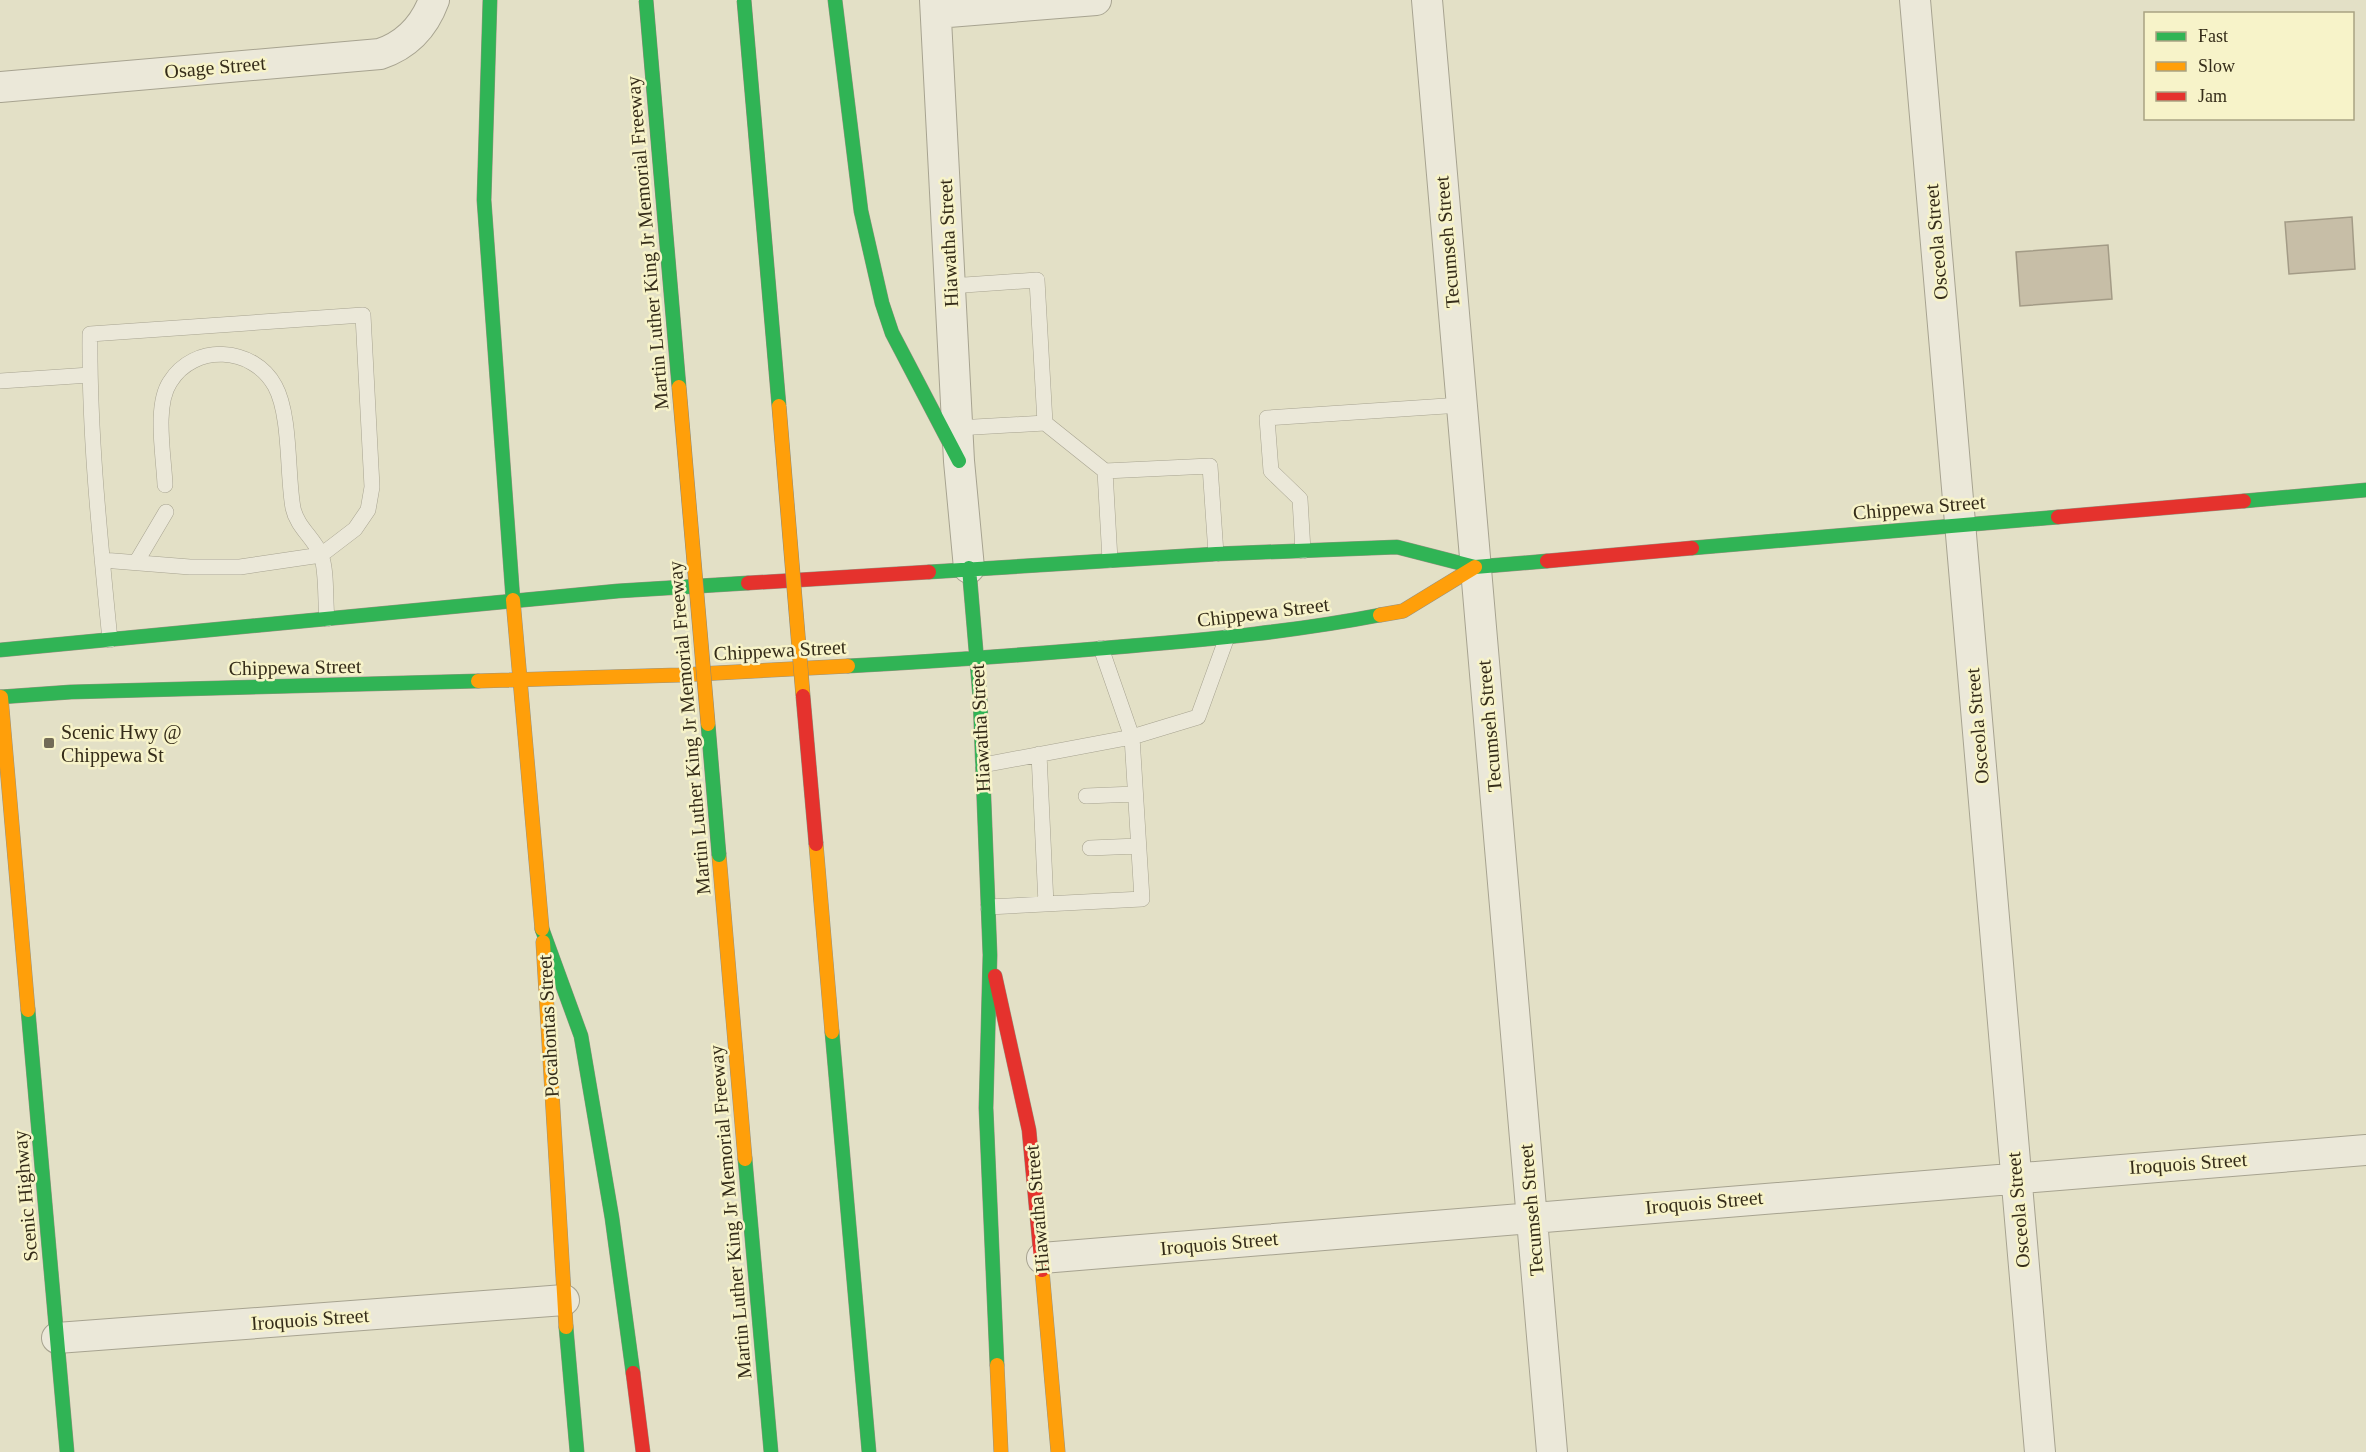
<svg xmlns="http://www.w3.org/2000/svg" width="2366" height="1452" font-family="'Times New Roman',serif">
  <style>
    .building { fill: #c7bea7; stroke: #a39b86; stroke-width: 1.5 }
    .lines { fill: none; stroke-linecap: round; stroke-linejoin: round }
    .lane-casing { stroke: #a7a390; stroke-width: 16 }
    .street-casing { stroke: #a7a390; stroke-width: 32 }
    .fast-casing { stroke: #979280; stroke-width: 15 }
    .slow-casing { stroke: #979280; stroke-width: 15 }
    .jam-casing { stroke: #979280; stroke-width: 15 }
    .lane { stroke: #ebe8d9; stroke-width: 15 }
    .street { stroke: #ebe8d9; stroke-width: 30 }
    .fast { stroke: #30b455; stroke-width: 14 }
    .slow { stroke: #ff9f0a; stroke-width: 14 }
    .jam { stroke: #e5322d; stroke-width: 14 }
    .fast-bridge-casing { stroke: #8d8877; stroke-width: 15; stroke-linecap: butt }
    .slow-bridge-casing { stroke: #8d8877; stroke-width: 15; stroke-linecap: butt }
    .jam-bridge-casing { stroke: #8d8877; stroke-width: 15; stroke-linecap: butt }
    .fast-bridge { stroke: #30b455; stroke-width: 14 }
    .slow-bridge { stroke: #ff9f0a; stroke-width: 14 }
    .jam-bridge { stroke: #e5322d; stroke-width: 14 }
    .poi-dot { fill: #726b56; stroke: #f7f3c9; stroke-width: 2 }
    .labels { text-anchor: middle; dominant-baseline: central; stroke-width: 5; stroke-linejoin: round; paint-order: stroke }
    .street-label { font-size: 20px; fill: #352c19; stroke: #f7f3c9 }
    .poi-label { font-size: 20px; fill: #352c19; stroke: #f7f3c9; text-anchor: start }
  </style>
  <rect width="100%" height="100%" fill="#e3e0c6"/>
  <path class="building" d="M2352 217 2355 269 2289 274 2285 222Z
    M2108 245 2112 299 2020 306 2016 252Z"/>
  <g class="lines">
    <g class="lane-casing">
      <path id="lane" d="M950 286 1037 280 1045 423 1105 471 1210 466 1216 554
        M0 381 90 375
        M957 428 1045 423
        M1105 471 1110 560
        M165 485C164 457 154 406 170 382 194 343 253 346 275 386 291 415 287 475 293 508 297 527 314 538 321 555 327 570 325 601 327 619
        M1303 551 1300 499 1271 471 1267 418 1461 405
        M102 560 190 567H240L321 555 355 529 368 510 372 487 363 315 90 334C89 435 100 538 110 640
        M137 561 166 512
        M1039 754 1046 904
        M983 765 1132 737 1101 648
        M1086 796 1135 794
        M1090 848 1138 846
        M988 907 1142 899 1132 737 1198 717 1227 637"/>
    </g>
    <g class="street-casing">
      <path id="street" d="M935 0 959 461 969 568
        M1427 0 1552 1452
        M1915 0 2040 1452
        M936 13 1096 0
        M0 87 380 54C407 45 424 27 434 0
        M1042 1258 2366 1150
        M57 1338 564 1300"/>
    </g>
    <g class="fast-casing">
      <path id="fast" d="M490 0 484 200 513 600
        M835 0 861 211 882 303 892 333 959 461
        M2244 501 2366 490
        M1692 548 2058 517
        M969 568 980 698 990 955
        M929 572 1216 554 1397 547 1475 567 1547 561
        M0 650 618 591 748 583
        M848 666C942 661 1036 654 1130 646 1214 639 1297 631 1380 615
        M0 697 71 692 478 681
        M542 929 581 1036 612 1218 633 1373
        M990 955 986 1108 997 1365
        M28 1010 67 1452
        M832 1032 869 1452
        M745 1159 771 1452
        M566 1327 577 1452"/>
    </g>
    <g class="slow-casing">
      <path id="slow" d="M513 600 542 929
        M1380 615 1403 611 1475 567
        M478 681 679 675 848 666
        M1 697 28 1010
        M816 844 832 1032
        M719 855 745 1159
        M543 942 566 1327
        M1042 1270 1058 1452
        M997 1365 1001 1452"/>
    </g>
    <g class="jam-casing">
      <path id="jam" d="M2058 517 2244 501
        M1547 561 1692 548
        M748 583 929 572
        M995 976 1029 1130 1042 1270
        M633 1373 643 1452"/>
    </g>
    <use href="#lane" class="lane"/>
    <use href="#street" class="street"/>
    <use href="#fast" class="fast"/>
    <use href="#slow" class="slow"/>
    <use href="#jam" class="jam"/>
    <g class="fast-bridge-casing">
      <path id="fast-bridge" d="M646 0 679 387
        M744 0 779 406
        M708 724 719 855"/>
    </g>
    <g class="slow-bridge-casing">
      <path id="slow-bridge" d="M679 387 708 724
        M779 406 803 696"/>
    </g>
    <g class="jam-bridge-casing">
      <path id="jam-bridge" d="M803 696 816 844"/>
    </g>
    <use href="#fast-bridge" class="fast-bridge"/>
    <use href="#slow-bridge" class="slow-bridge"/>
    <use href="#jam-bridge" class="jam-bridge"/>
  </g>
  <rect class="poi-dot" x="43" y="737" width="12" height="12" rx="3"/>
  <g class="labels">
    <g class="street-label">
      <text transform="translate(215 67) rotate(-5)">Osage Street</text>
      <text transform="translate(1447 242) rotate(-95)">Tecumseh Street</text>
      <text transform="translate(1936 242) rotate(-95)">Osceola Street</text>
      <text transform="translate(647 243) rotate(-95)">Martin Luther King Jr Memorial Freeway</text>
      <text transform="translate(948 243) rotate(-93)">Hiawatha Street</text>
      <text transform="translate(1919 507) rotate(-5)">Chippewa Street</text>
      <text transform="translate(1263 612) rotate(-7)">Chippewa Street</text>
      <text transform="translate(780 650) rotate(-3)">Chippewa Street</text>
      <text transform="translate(295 667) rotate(-1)">Chippewa Street</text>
      <text transform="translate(1489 726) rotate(-95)">Tecumseh Street</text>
      <text transform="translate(1977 726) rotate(-95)">Osceola Street</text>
      <text transform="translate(689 728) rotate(-95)">Martin Luther King Jr Memorial Freeway</text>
      <text transform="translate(980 728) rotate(-93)">Hiawatha Street</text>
      <text transform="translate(548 1026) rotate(-93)">Pocahontas Street</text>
      <text transform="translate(2188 1163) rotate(-4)">Iroquois Street</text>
      <text transform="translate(25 1196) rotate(-95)">Scenic Highway</text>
      <text transform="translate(1704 1202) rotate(-5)">Iroquois Street</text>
      <text transform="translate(1037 1209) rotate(-95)">Hiawatha Street</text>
      <text transform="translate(1531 1210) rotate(-95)">Tecumseh Street</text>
      <text transform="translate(2018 1210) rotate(-95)">Osceola Street</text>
      <text transform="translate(730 1212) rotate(-95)">Martin Luther King Jr Memorial Freeway</text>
      <text transform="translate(1219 1243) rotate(-5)">Iroquois Street</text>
      <text transform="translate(310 1319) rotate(-4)">Iroquois Street</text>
    </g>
    <g class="poi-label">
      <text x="61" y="732">Scenic Hwy @<tspan x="61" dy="23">Chippewa St</tspan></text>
    </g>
  </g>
  <rect x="2144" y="12" width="210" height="108" fill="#f7f3c9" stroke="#a9a383" stroke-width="1.5"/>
  <rect x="2156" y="32" width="30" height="9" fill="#30b455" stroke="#a9a383" stroke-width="1.5"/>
  <text x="2198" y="42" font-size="18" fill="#352c19">Fast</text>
  <rect x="2156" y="62" width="30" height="9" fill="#ff9f0a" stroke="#a9a383" stroke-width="1.5"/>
  <text x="2198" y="72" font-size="18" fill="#352c19">Slow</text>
  <rect x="2156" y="92" width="30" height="9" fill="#e5322d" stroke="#a9a383" stroke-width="1.5"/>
  <text x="2198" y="102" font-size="18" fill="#352c19">Jam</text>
</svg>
